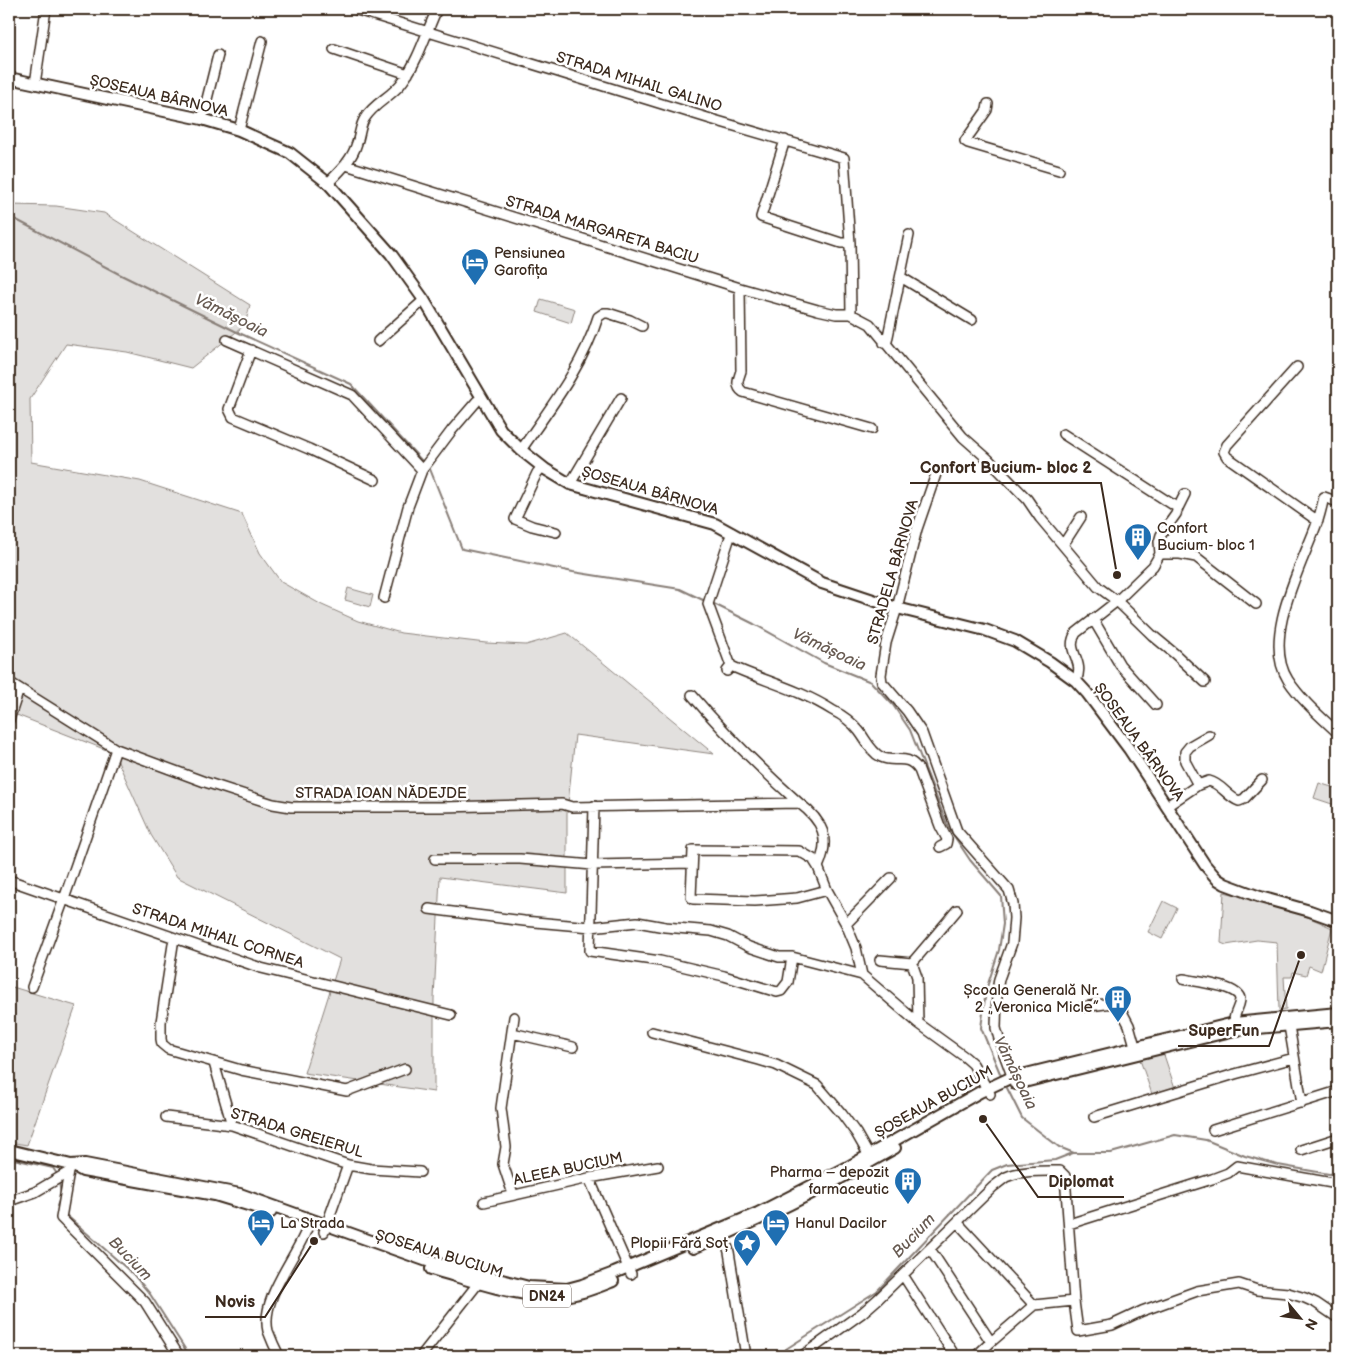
<svg xmlns="http://www.w3.org/2000/svg" width="1347" height="1365" font-family="'Balsamiq Sans',sans-serif">
  <style>
    .green { fill: #e2e0de; stroke: #8e857e }
    .lines { fill: none; stroke-linecap: round; stroke-linejoin: round }
    .stream { stroke: #887e77; stroke-width: 2 }
    .minor-casing { stroke: #3b2a1e; stroke-width: 12 }
    .major-casing { stroke: #3b2a1e; stroke-width: 14 }
    .minor { stroke: #fff; stroke-width: 9 }
    .major { stroke: #fff; stroke-width: 10 }
    .labels { text-anchor: middle; dominant-baseline: central; stroke-width: 5; stroke-linejoin: round; paint-order: stroke }
    .shield { fill: #fff; stroke: #766a62; stroke-width: 1 }
    .shield-label { font-size: 14px; font-weight: bold; fill: #3b2a1e }
    .street-label { font-size: 15px; fill: #3b2a1e; stroke: #fff }
    .poi-label { font-size: 15px; fill: #3b2a1e; stroke: #fff; text-anchor: start }
    .water-label { font-size: 16px; font-style: italic; fill: #685b52; stroke: #fff }
    .leader { fill: none; stroke: #3b2a1e; stroke-width: 2 }
    .callout-dot { fill: #3b2a1e; stroke: #fff; stroke-width: 2 }
    .callout-label { font-size: 16px; text-anchor: middle; font-weight: bold; fill: #3b2a1e; stroke: #fff; stroke-width: 5; stroke-linejoin: round; paint-order: stroke }
  </style>
  <rect width="100%" height="100%" fill="#fff"/>
  <filter id="ink" filterUnits="userSpaceOnUse"><feTurbulence type="fractalNoise" baseFrequency=".02" numOctaves="2"/><feDisplacementMap in="SourceGraphic" scale="10" xChannelSelector="R" yChannelSelector="G"/><feConvolveMatrix kernelMatrix="1 2 1 2 8 2 1 2 1" color-interpolation-filters="sRGB"/></filter>
  <g filter="url(#ink)">
    <path class="green" d="M9 205 56 206 104 213 250 305 245 325 191 368 127 352 66 344 30 399 31 462 140 481 242 514 260 553 281 582 322 605 358 621 401 633 486 643 526 645 567 633 714 754 575 735 567 814V893L440 877 434 999V1092L304 1073 340 959 177 877 151 835 114 753 9 712Z
      M541 299 575 309 571 323 537 312Z
      M348 588 373 595 370 607 345 600Z
      M1319 783 1338 789V806L1314 798Z
      M1224 892C1262 901 1298 911 1332 928L1321 971 1309 966 1306 975 1293 972 1292 977H1284L1286 1009 1279 1010 1277 942 1257 940 1226 945 1221 943Z
      M1163 901 1177 908 1162 939 1148 932Z
      M9 986 76 1006 27 1145 9 1142Z
      M1163 1052 1175 1088 1153 1097 1139 1057Z"/>
    <g class="lines">
      <path class="stream" d="M9 216 119 274 237 332 351 384 422 461
        M430 469 462 549 573 572 680 589 703 600
        M714 604 754 624 824 663 871 682 893 705 910 730 948 827 970 860 1001 896 1003 924 999 950 986 990 981 1028 1002 1078
        M1005 1084 1022 1118 1059 1147 1074 1153H1111L1175 1135 1206 1140 1245 1156 1278 1165 1329 1174 1338 1173
        M9 1158 53 1168 57 1174
        M59 1181 61 1195 57 1206 60 1209
        M65 1214 133 1274 150 1294 187 1352 193 1356
        M775 1356 877 1291 992 1170 1007 1164 1055 1160 1073 1153"/>
      <g class="minor-casing">
        <path id="minor" d="M354 9 714 120 844 158 850 243 851 314 870 324 963 437 988 459 1027 499 1040 518 1098 587 1117 601 1152 635 1175 654 1205 682
          M334 49 408 74
          M35 84 46 9
          M988 104 987 110 965 141 968 143 1059 170
          M202 119 218 55
          M239 130 262 41
          M785 140 761 217 841 243H850
          M346 165 740 288 818 310 836 314H851
          M328 183C340 171 352 160 357 143 360 135 360 125 365 118 374 103 393 96 403 81 419 59 426 33 437 9
          M900 279H904L972 320
          M740 288 741 371C738 380 735 386 743 392L872 429
          M227 340 352 395 422 470
          M378 341 424 300
          M884 343 887 341 909 235
          M251 350 229 409 233 417 309 449 375 480
          M1297 367 1227 445 1224 452 1227 457 1318 521
          M1063 434 1178 508
          M521 450C550 408 583 366 598 317L604 313H608L630 320 642 326
          M542 467 537 473 515 519 532 526 556 532
          M936 474 917 529 897 608 886 643 881 675 882 682 907 711 922 733 957 831 1009 890 1013 904 1014 918 1012 943 999 979 997 991 996 1028 1001 1046 1015 1084
          M570 484 621 398
          M1338 502 1324 497C1322 506 1320 515 1317 523 1302 565 1261 638 1288 680 1301 700 1321 717 1338 733
          M1063 545 1081 517
          M1160 554H1180L1196 557 1256 604
          M384 598 408 507 422 470 452 430 477 401 481 399
          M1093 619 1120 665 1156 705
          M731 666C764 681 801 690 832 710 842 715 852 722 859 731 866 740 871 752 881 757 896 764 906 752 919 770L940 826 947 839 946 844 940 847
          M727 671 731 666 708 604 729 540 732 533
          M1076 681C1086 660 1064 651 1076 633L1117 601 1153 566 1160 554 1159 542 1161 535 1176 514 1178 508 1185 494
          M9 682 116 749 205 782 273 804 291 807H441L562 804 572 807 799 803C823 821 831 838 818 867
          M692 695C725 734 761 769 799 803
          M9 720 19 689
          M1198 785 1185 761V752L1190 746 1209 735
          M594 806 590 951 660 961 724 976 777 992 781 991 788 982 792 957
          M1167 806 1198 785 1209 781C1222 784 1227 797 1239 801L1244 799 1262 780
          M435 859H520L593 865 692 863
          M9 880 261 968 451 1015
          M827 890 797 898 755 901 693 899 691 897 693 850 799 851 813 859 818 867 827 890 846 924 856 948 862 975 918 1023 965 1057 973 1064 990 1094
          M429 909 524 921 591 927 637 922 665 927 711 931 728 936 749 947 779 957H792L862 975
          M846 924 891 878
          M174 938 161 1022V1039L162 1044 168 1049 241 1070 347 1091 405 1069
          M880 960 912 963
          M1183 979C1194 981 1241 986 1240 1000 1239 1009 1233 1014 1234 1023
          M32 987 64 899 116 749
          M1083 1007 1112 1003 1118 1004 1129 1025 1135 1046
          M1288 1020 1302 1103
          M918 1023 917 977 912 963 957 910
          M652 1032 759 1060 776 1065 817 1085 842 1114 856 1133 872 1161
          M512 1033 573 1047
          M214 1063 232 1125
          M166 1117 232 1125 348 1165 371 1169 420 1172
          M1094 1117 1235 1074 1294 1058
          M1213 1130 1338 1091
          M1301 1150 1338 1138
          M69 1172 61 1218 145 1302 179 1356
          M589 1178 631 1274
          M513 1194 503 1164 506 1147 501 1108 514 1017
          M9 1201 35 1192 69 1172 70 1170
          M484 1202 589 1178 658 1166
          M958 1223 1034 1305
          M1069 1224 1212 1179 1228 1173 1237 1166 1338 1184
          M722 1229 729 1252 746 1356
          M324 1232 348 1165
          M930 1249 991 1342 1034 1305 1074 1301
          M903 1275 955 1356
          M279 1356C275 1348 271 1339 268 1331 260 1298 297 1257 308 1226
          M421 1356 476 1286 479 1276
          M802 1356 862 1313 878 1299 993 1187C997 1184 1002 1180 1006 1177 1022 1170 1043 1171 1060 1171L1065 1176 1074 1301 1078 1331 1112 1325 1142 1311 1197 1291 1239 1284 1257 1290 1288 1293 1305 1298 1316 1303 1338 1318
          M976 1356 991 1342"/>
      </g>
      <g class="major-casing">
        <path id="major" d="M9 78 202 119 239 130 290 153 328 183 391 254 424 300 501 430 521 450 545 469 570 484 715 524 822 583 897 608 985 630 1015 641 1050 662 1076 681 1087 693 1129 749 1205 865 1217 879 1225 884 1260 897 1310 911 1338 921
          M1016 1084 1235 1030 1338 1021
          M9 1150 71 1165 85 1164 240 1194 427 1261 529 1287 567 1289 582 1285 614 1273 758 1213 846 1168 980 1092 1010 1078 1234 1023 1338 1013
          M72 1165 83 1171 215 1195 271 1212
          M693 1248C764 1219 829 1186 895 1148
          M431 1269C471 1280 528 1302 569 1295 584 1293 598 1287 613 1281"/>
      </g>
      <use href="#minor" class="minor"/>
      <use href="#major" class="major"/>
    </g>
  </g>
  <defs>
    <g id="hotel-pin" transform="scale(1.4375)"><path d="M0 17L-7.5 6A9.5 9.5 0 1 1 7.5 6Z" fill="#1f6fb2" stroke="#fff"/><path d="M-6-4.5h1.5V1H6V5H4.5V3h-9V5H-6ZM-4 0a1.8 1.8 0 1 1 3.6 0ZM.5 0V-2.5h3Q6-2.5 6 0Z" fill="#fff"/></g>
    <g id="building-pin" transform="scale(1.4375)"><path d="M0 17L-7.5 6A9.5 9.5 0 1 1 7.5 6Z" fill="#1f6fb2" stroke="#fff"/><path d="M-4-6H4V6H1V3H-1V6H-4ZM-2.5-4.3h1.7v1.8h-1.7ZM.8-4.3h1.7v1.8H.8ZM-2.5-1h1.7V.8h-1.7ZM.8-1h1.7V.8H.8Z" fill="#fff"/></g>
    <g id="sight-pin" transform="scale(1.4375)"><path d="M0 17L-7.5 6A9.5 9.5 0 1 1 7.5 6Z" fill="#1f6fb2" stroke="#fff"/><path d="M0-6L1.8-2.2L6-1.7L2.9 1.2L3.7 5.4L0 3.3L-3.7 5.4L-2.9 1.2L-6-1.7L-1.8-2.2Z" fill="#fff"/></g>
  </defs>
  <g fill-rule="evenodd">
    <use href="#hotel-pin" x="475" y="262"/>
    <use href="#building-pin" x="1138" y="537"/>
    <use href="#building-pin" x="1118" y="999"/>
    <use href="#building-pin" x="908" y="1181"/>
    <use href="#hotel-pin" x="261" y="1223"/>
    <use href="#hotel-pin" x="776" y="1223"/>
    <use href="#sight-pin" x="747" y="1243"/>
  </g>
  <g class="labels">
    <rect class="shield" x="523" y="1284.5" width="48" height="23" rx="4"/>
    <g class="shield-label">
      <text x="547" y="1296">DN24</text>
    </g>
    <g class="street-label">
      <text transform="translate(639 82) rotate(17)">STRADA MIHAIL GALINO</text>
      <text transform="translate(159 96) rotate(13)">ȘOSEAUA BÂRNOVA</text>
      <text transform="translate(602 230) rotate(17)">STRADA MARGARETA BACIU</text>
      <text transform="translate(650 491) rotate(16)">ȘOSEAUA BÂRNOVA</text>
      <text transform="translate(893 572) rotate(-74)">STRADELA BÂRNOVA</text>
      <text transform="translate(1139 742) rotate(54)">ȘOSEAUA BÂRNOVA</text>
      <text x="381" y="793">STRADA IOAN NĂDEJDE</text>
      <text transform="translate(218 936) rotate(18)">STRADA MIHAIL CORNEA</text>
      <text transform="translate(934 1102) rotate(-29)">ȘOSEAUA BUCIUM</text>
      <text transform="translate(297 1133) rotate(17)">STRADA GREIERUL</text>
      <text transform="translate(568 1169) rotate(-12)">ALEEA BUCIUM</text>
      <text transform="translate(439 1254) rotate(17)">ȘOSEAUA BUCIUM</text>
    </g>
    <g class="poi-label">
      <text x="494" y="253">Pensiunea<tspan x="494" dy="17">Garofița</tspan></text>
      <text x="1157" y="528">Confort<tspan x="1157" dy="17">Bucium- bloc 1</tspan></text>
      <text x="1099" y="990" text-anchor="end">Școala Generală Nr.<tspan x="1099" dy="17">2 „Veronica Micle”</tspan></text>
      <text x="889" y="1172" text-anchor="end">Pharma – depozit<tspan x="889" dy="17">farmaceutic</tspan></text>
      <text x="280" y="1223">La Strada</text>
      <text x="795" y="1223">Hanul Dacilor</text>
      <text x="728" y="1243" text-anchor="end">Plopii Fără Soț</text>
    </g>
    <g class="water-label">
      <text transform="translate(231 316) rotate(26)">Vămășoaia</text>
      <text transform="translate(829 650) rotate(25)">Vămășoaia</text>
      <text transform="translate(1015 1073) rotate(64)">Vămășoaia</text>
      <text transform="translate(914 1236) rotate(-46)">Bucium</text>
      <text transform="translate(130 1259) rotate(46)">Bucium</text>
    </g>
  </g>
  <path class="leader" d="M1117 575L1101 483H910M1301 955L1269 1046H1178M983 1119L1038 1197H1124M314 1241L265 1317H205"/>
  <g class="callout-dot">
    <circle cx="1117" cy="575" r="5"/>
    <circle cx="1301" cy="955" r="5"/>
    <circle cx="983" cy="1119" r="5"/>
    <circle cx="314" cy="1241" r="5"/>
  </g>
  <g class="callout-label">
    <text x="1006" y="473">Confort Bucium- bloc 2</text>
    <text x="1224" y="1036">SuperFun</text>
    <text x="1081" y="1187">Diplomat</text>
    <text x="235" y="1307">Novis</text>
  </g>
  <rect width="1347" height="1365" fill="none" stroke="#fff" stroke-width="30"/>
  <rect x="15" y="15" width="1317" height="1335" fill="none" stroke="#3b2a1e" stroke-width="2" filter="url(#ink)"/>
  <g transform="translate(1300 1318) rotate(119)" stroke="#ffffff" stroke-width="4" paint-order="stroke">
  <path d="M0-4L9 19L0 12L-9 19Z" fill="#3b2a1e"/>
  <text y="-8" font-size="14" font-weight="bold" text-anchor="middle" fill="#3b2a1e">N</text>
  </g>
</svg>
